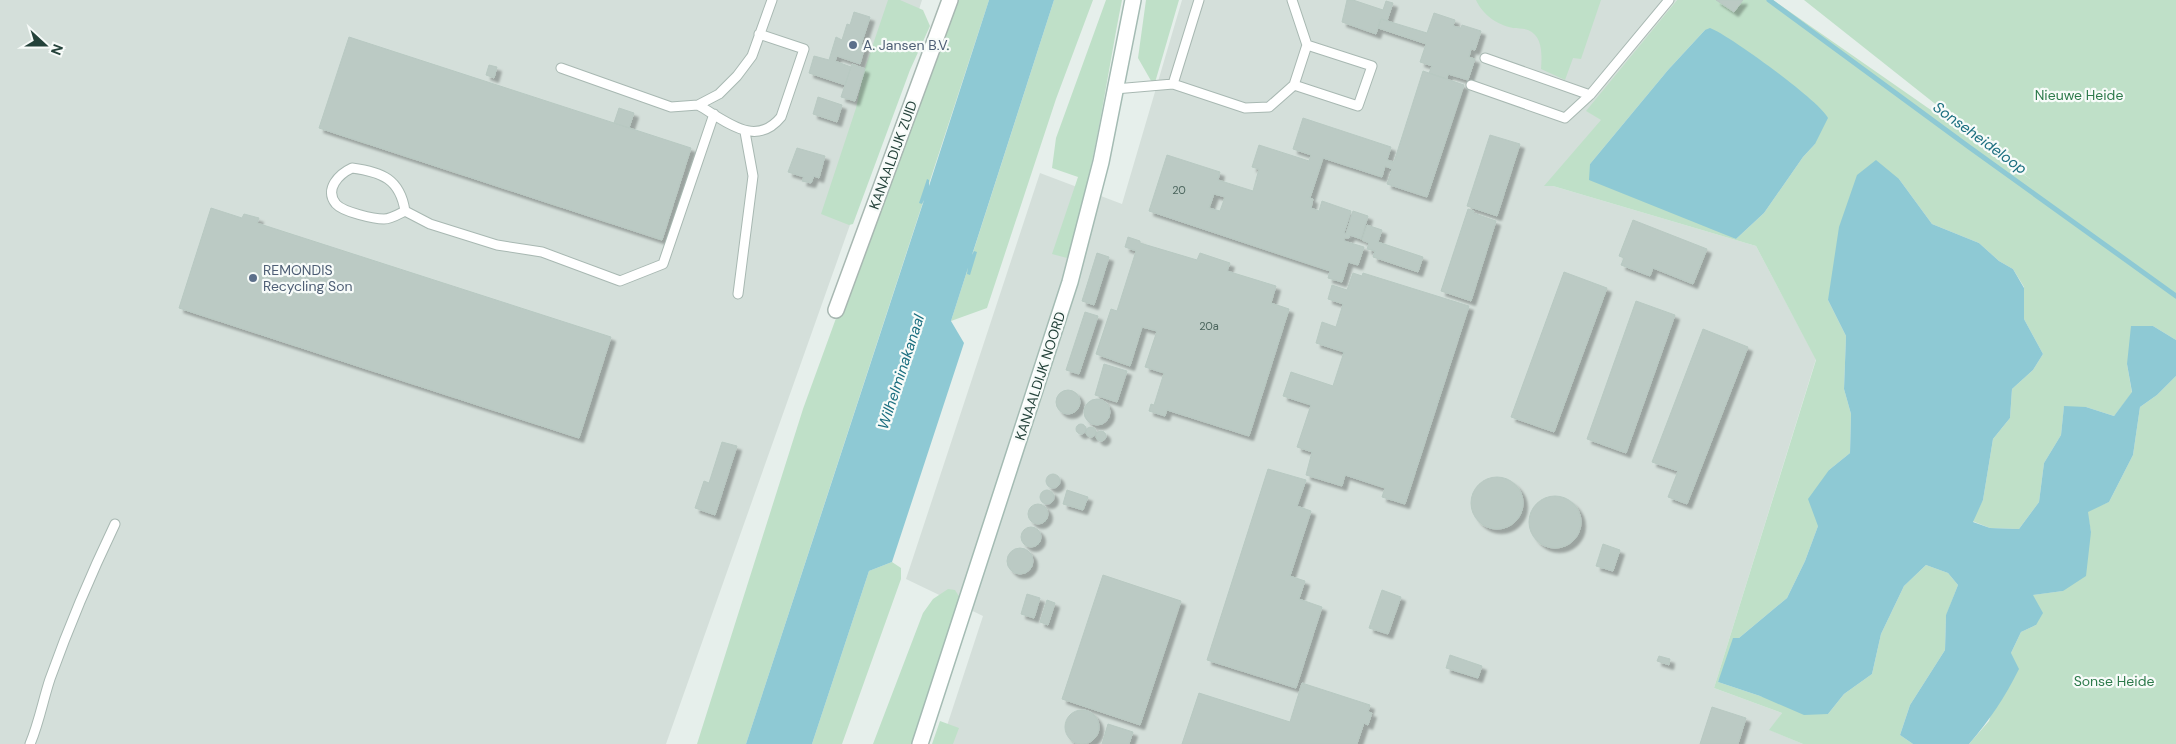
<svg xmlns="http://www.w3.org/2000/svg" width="2176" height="744" font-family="'DM Sans',sans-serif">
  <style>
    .built { fill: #d4dfda }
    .green { fill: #bfe0c8; fill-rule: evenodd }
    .water { fill: #8ec9d4 }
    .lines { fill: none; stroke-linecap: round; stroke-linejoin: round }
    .stream { stroke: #8ec9d4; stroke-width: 5 }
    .building { fill: #bbcac4; stroke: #b8c9c2; fill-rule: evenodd; filter: url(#shadow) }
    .lane-casing { stroke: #a8b8b2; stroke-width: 11 }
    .street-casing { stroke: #a8b8b2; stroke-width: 18 }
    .secondary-casing { stroke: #a4bbb3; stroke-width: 18 }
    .lane { stroke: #fff; stroke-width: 9 }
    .street { stroke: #fff; stroke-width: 15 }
    .secondary { stroke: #fff; stroke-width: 15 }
    .service-dot { fill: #5c6f8a; stroke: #f7fbf9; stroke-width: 2 }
    .labels { text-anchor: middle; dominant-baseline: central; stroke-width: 4.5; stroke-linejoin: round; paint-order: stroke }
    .number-label { font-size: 11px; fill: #4a645c }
    .service-label { font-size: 14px; fill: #4e5e75; stroke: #f7fbf9; text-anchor: start }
    .park-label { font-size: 14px; fill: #2d7a4b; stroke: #f7fbf9 }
    .street-label { font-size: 14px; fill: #24423a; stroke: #f7fbf9 }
    .water-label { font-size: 15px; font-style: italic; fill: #1c6f80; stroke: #f7fbf9 }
  </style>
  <defs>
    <filter id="shadow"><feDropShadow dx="4.5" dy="4.5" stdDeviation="1" flood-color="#0004"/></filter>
  </defs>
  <rect width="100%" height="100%" fill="#e6efeb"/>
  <path class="built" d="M0 0H922L851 222 666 744H0Z
    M1182 0H1677L1587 111 1602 120 1545 186H1553L1756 246 1816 359 1714 688 1782 713 1770 730 1803 744H941L983 616 906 579 1040 173 1122 204Z"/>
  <path class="green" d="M888 0H900L923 10 930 26 910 70 853 224 849 225 821 214 856 108 864 71Z
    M955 0H989L746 744H697L803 409 875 211Z
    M1054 0H1093L1056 99 987 308 951 321Z
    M1106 0H1122C1105 86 1094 175 1067 258L1052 254 1078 177 1052 168 1056 138Z
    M1146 0H1179L1154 86 1138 58Z
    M1476 0H1601L1581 59 1573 58 1565 80 1541 69C1542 55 1543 36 1528 30 1524 28 1518 29 1513 28 1497 25 1482 14 1476 0Z
    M1677 0H1773L2030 179 1804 0H2176V340L2153 326 2127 364 2132 393 2114 416 2086 407H2064L2061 435 2044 463 2039 502 2019 529 1990 528 1972 521 1983 500 1993 439 2010 418 2012 389 2033 370 2043 354 2024 319V287L2013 269 1999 261 1979 243 1932 224 1899 179 1828 300 1846 336 1844 389 1851 414 1850 453 1829 470 1818 526 1805 561 1787 598 1739 638 1718 682 1760 696 1828 714 1844 694 1872 674 1881 634 1904 586 1926 565 1948 573 1958 585 1946 616 1945 650 1910 705 1900 735 1913 744H1803L1769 730 1782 713 1714 688 1816 360 1756 246 1553 186H1544L1601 120 1586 111ZM1705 30 1815 144 1803 157 1764 213 1736 239 1590 164 1668 70Z
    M2176 376V744H1969L1989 721 2011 653 2021 632 2036 625 2032 595 2063 591 2091 532 2087 511 2109 502 2133 455 2140 407 2157 395Z
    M892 562 901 568V579L842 744H812L869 571Z
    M948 589 955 590 960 598 913 744H873L923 613 933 599Z
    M940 721 959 728 953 744H932Z"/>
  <path class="water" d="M989 0H1054L972 255 974 251 977 252 970 275 967 274 968 268 951 321 964 343 892 562 869 571 812 744H746L924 200 922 204 919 203 927 179 929 180V186Z
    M1710 28C1729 35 1821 102 1828 118L1815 144 1803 157 1764 213 1736 239 1589 180 1590 164 1668 70 1705 30Z
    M1876 160 1899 179 1932 224 1979 243 1999 261 2013 269 2024 288V319L2043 354 2033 370 2012 389 2010 418 1993 439 1983 500 1973 522 1990 528 2019 529 2039 502 2044 463 2061 435 2064 406 2086 407 2114 416 2132 392 2127 364 2131 326H2153L2176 340V376L2157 395 2140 407 2133 455 2109 502 2088 512 2091 532 2086 576 2063 591 2033 595 2043 613 2036 625 2021 632 2011 653 2019 669C2005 697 1990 720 1969 744H1913L1900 735 1910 705 1945 650 1946 615 1958 585 1948 573 1926 565 1904 586 1881 634 1872 674 1844 694 1828 714 1804 715 1760 696 1718 682 1733 638H1739L1787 598 1805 561 1818 526 1808 499 1829 470 1850 453 1851 414 1844 389 1846 336 1828 300 1839 227 1857 175Z"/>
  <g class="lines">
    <path class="stream" d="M1769 0 1969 147 2176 296"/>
  </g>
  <path class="building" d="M1347 0H1353L1383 10 1386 1 1393 3 1387 21 1381 19 1376 34 1342 22Z
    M1716 0H1743L1734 12Z
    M854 12 870 17 861 45 865 46 860 64 837 56 835 61 851 67 845 85 809 73 814 56 829 60 836 37 842 40 847 24 850 25Z
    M1434 13 1455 20 1453 26 1461 28 1462 25 1481 31 1475 50 1471 49 1469 57 1475 59 1468 80 1448 74 1447 79 1429 73 1432 66 1420 62 1426 44 1378 28 1381 19 1427 33Z
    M349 37 691 148 662 240 319 128Z
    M852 64 865 69 855 101 841 97Z
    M489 65 497 67 494 78 486 75Z
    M1423 71 1464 85 1427 197 1387 184 1392 169 1385 166 1382 177 1323 158 1310 198 1313 199 1311 208 1319 211 1322 201 1351 211 1344 233 1346 234 1353 211 1368 216 1361 239 1350 235 1349 238H1344V241L1364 247 1358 265 1348 262 1342 282 1328 278 1330 271 1149 211 1167 155 1220 172 1218 180 1253 191 1259 169 1252 167 1259 145 1309 161 1311 155 1293 149 1303 118 1391 147 1387 160 1394 162ZM1214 194 1225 197 1220 211 1209 208Z
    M818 97 842 105 837 122 813 114Z
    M619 108 634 113 629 128 614 123Z
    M1490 135 1520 144 1497 216 1467 206Z
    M797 148 825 156 819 178 814 176 811 183 802 181 804 177 788 172Z
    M211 208 242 218 244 214 259 218 257 223 611 337 579 438 179 308Z
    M1468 209 1474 211 1473 213 1496 221 1471 301 1441 291Z
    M1633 220 1707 249 1693 284 1653 268 1650 276 1621 265 1624 258 1619 256Z
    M1367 225 1382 230 1378 242 1423 257 1418 272 1373 257 1375 251 1367 249 1369 243 1362 240Z
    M1128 237 1140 241V243L1197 260 1200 253 1230 263 1227 271 1276 286 1271 303 1289 309 1249 436 1167 410 1165 416 1149 411 1151 404 1154 405 1164 373 1145 367 1157 331 1142 327 1130 366 1096 354 1111 309 1117 311 1136 251 1125 247Z
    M1097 253 1109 257 1094 305 1082 301Z
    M1564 272 1607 288 1554 432 1511 417Z
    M1353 273 1362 276 1363 273 1469 306 1405 504 1382 497 1385 488 1345 475 1342 486 1306 475 1312 452 1297 447 1311 405 1283 396 1291 372 1333 386 1344 352 1316 343 1322 322 1336 327 1343 304 1328 299 1332 285 1347 290Z
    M1636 301 1675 315 1626 453 1587 439Z
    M1085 312 1098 316 1079 374 1066 370Z
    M1703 329 1748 347 1687 504 1668 497 1678 471 1652 462Z
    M1104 364 1127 371 1117 402 1095 395Z
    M1056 402a12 12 0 1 1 24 0a12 12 0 1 1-24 0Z
    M1084 412a13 13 0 1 1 26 0a13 13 0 1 1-26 0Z
    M1076 429a5 5 0 1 1 10 0a5 5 0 1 1-10 0Z
    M1086 432a5 5 0 1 1 10 0a5 5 0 1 1-10 0Z
    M1096 436a5 5 0 1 1 10 0a5 5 0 1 1-10 0Z
    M722 442 737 446 715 515 695 508 704 481 709 483Z
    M1268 469 1306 480 1297 506 1311 511 1290 576 1305 581 1299 599 1322 607 1296 688 1207 660Z
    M1046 481a7 7 0 1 1 14 0a7 7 0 1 1-14 0Z
    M1471 503a26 26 0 1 1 52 0a26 26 0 1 1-52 0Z
    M1067 490 1088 497 1083 510 1063 504Z
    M1040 497a7 7 0 1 1 14 0a7 7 0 1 1-14 0Z
    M1529 522a26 26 0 1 1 52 0a26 26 0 1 1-52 0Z
    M1028 514a10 10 0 1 1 20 0a10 10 0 1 1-20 0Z
    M1021 537a10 10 0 1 1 20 0a10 10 0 1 1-20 0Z
    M1603 544 1620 550 1613 571 1596 566Z
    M1007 561a13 13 0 1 1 26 0a13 13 0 1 1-26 0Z
    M1103 575 1181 601 1140 725 1062 699Z
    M1382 590 1401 597 1388 634 1369 628Z
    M1027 594 1040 598 1034 618 1021 614Z
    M1047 600 1055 603 1048 625 1040 622Z
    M1450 655 1482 666 1478 678 1446 668Z
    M1659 656 1670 659 1669 665 1657 661Z
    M1302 683 1370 705 1368 712 1372 713 1368 725 1364 723 1357 744H1182L1199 693 1290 722Z
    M1712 707 1746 718 1738 744H1700Z
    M1065 727a17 17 0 1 1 34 0a17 17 0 1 1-34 0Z
    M1108 724 1133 732 1129 744H1102Z"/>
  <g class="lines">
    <g class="lane-casing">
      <path id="lane" d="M1199 0 1173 84 1245 108 1269 107 1294 85
        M1292 0 1307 45 1294 85 1358 106 1372 66 1307 45
        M1485 58 1590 95
        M561 68 671 107 698 105 719 94 737 76 752 56 772 0
        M1471 85 1565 118 1590 95 1669 0
        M1115 89 1173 84
        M698 105C725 120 755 149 781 117L804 49 759 34
        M352 168C382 172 400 179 405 211 399 214 391 219 384 219 374 219 343 212 336 204 324 189 339 174 352 168Z
        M405 211 430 224 497 245 542 252 620 281 663 264 714 114
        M738 294 753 176 745 132
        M30 744C39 723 43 700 50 679 69 626 91 574 115 524"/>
    </g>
    <g class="street-casing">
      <path id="street" d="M836 310 950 0"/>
    </g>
    <g class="secondary-casing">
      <path id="secondary" d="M920 744 1070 282 1101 162 1133 0"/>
    </g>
    <use href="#lane" class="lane"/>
    <use href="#street" class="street"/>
    <use href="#secondary" class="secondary"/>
  </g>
  <g class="service-dot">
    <circle cx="853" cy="45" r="5"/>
    <circle cx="253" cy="278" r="5"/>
  </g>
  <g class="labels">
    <g class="number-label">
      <text x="1179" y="190">20</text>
      <text x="1209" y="326">20a</text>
    </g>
    <g class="service-label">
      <text x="863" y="45">A. Jansen B.V.</text>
      <text x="263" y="270">REMONDIS<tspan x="263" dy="16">Recycling Son</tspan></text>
    </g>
    <g class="park-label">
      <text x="2079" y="95">Nieuwe Heide</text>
      <text x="2114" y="681">Sonse Heide</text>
    </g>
    <g class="street-label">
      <text transform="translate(893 155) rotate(-70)">KANAALDIJK ZUID</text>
      <text transform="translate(1040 376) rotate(-72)">KANAALDIJK NOORD</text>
    </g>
    <g class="water-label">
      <text transform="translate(1980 138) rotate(36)">Sonseheideloop</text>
      <text transform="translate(901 372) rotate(-72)">Wilhelminakanaal</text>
    </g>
  </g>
  <g transform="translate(45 45) rotate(111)" stroke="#f7fbf9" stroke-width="4" paint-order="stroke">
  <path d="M0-4L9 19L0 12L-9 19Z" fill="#24423a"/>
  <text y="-8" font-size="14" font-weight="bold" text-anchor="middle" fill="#24423a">N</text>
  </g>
</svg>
